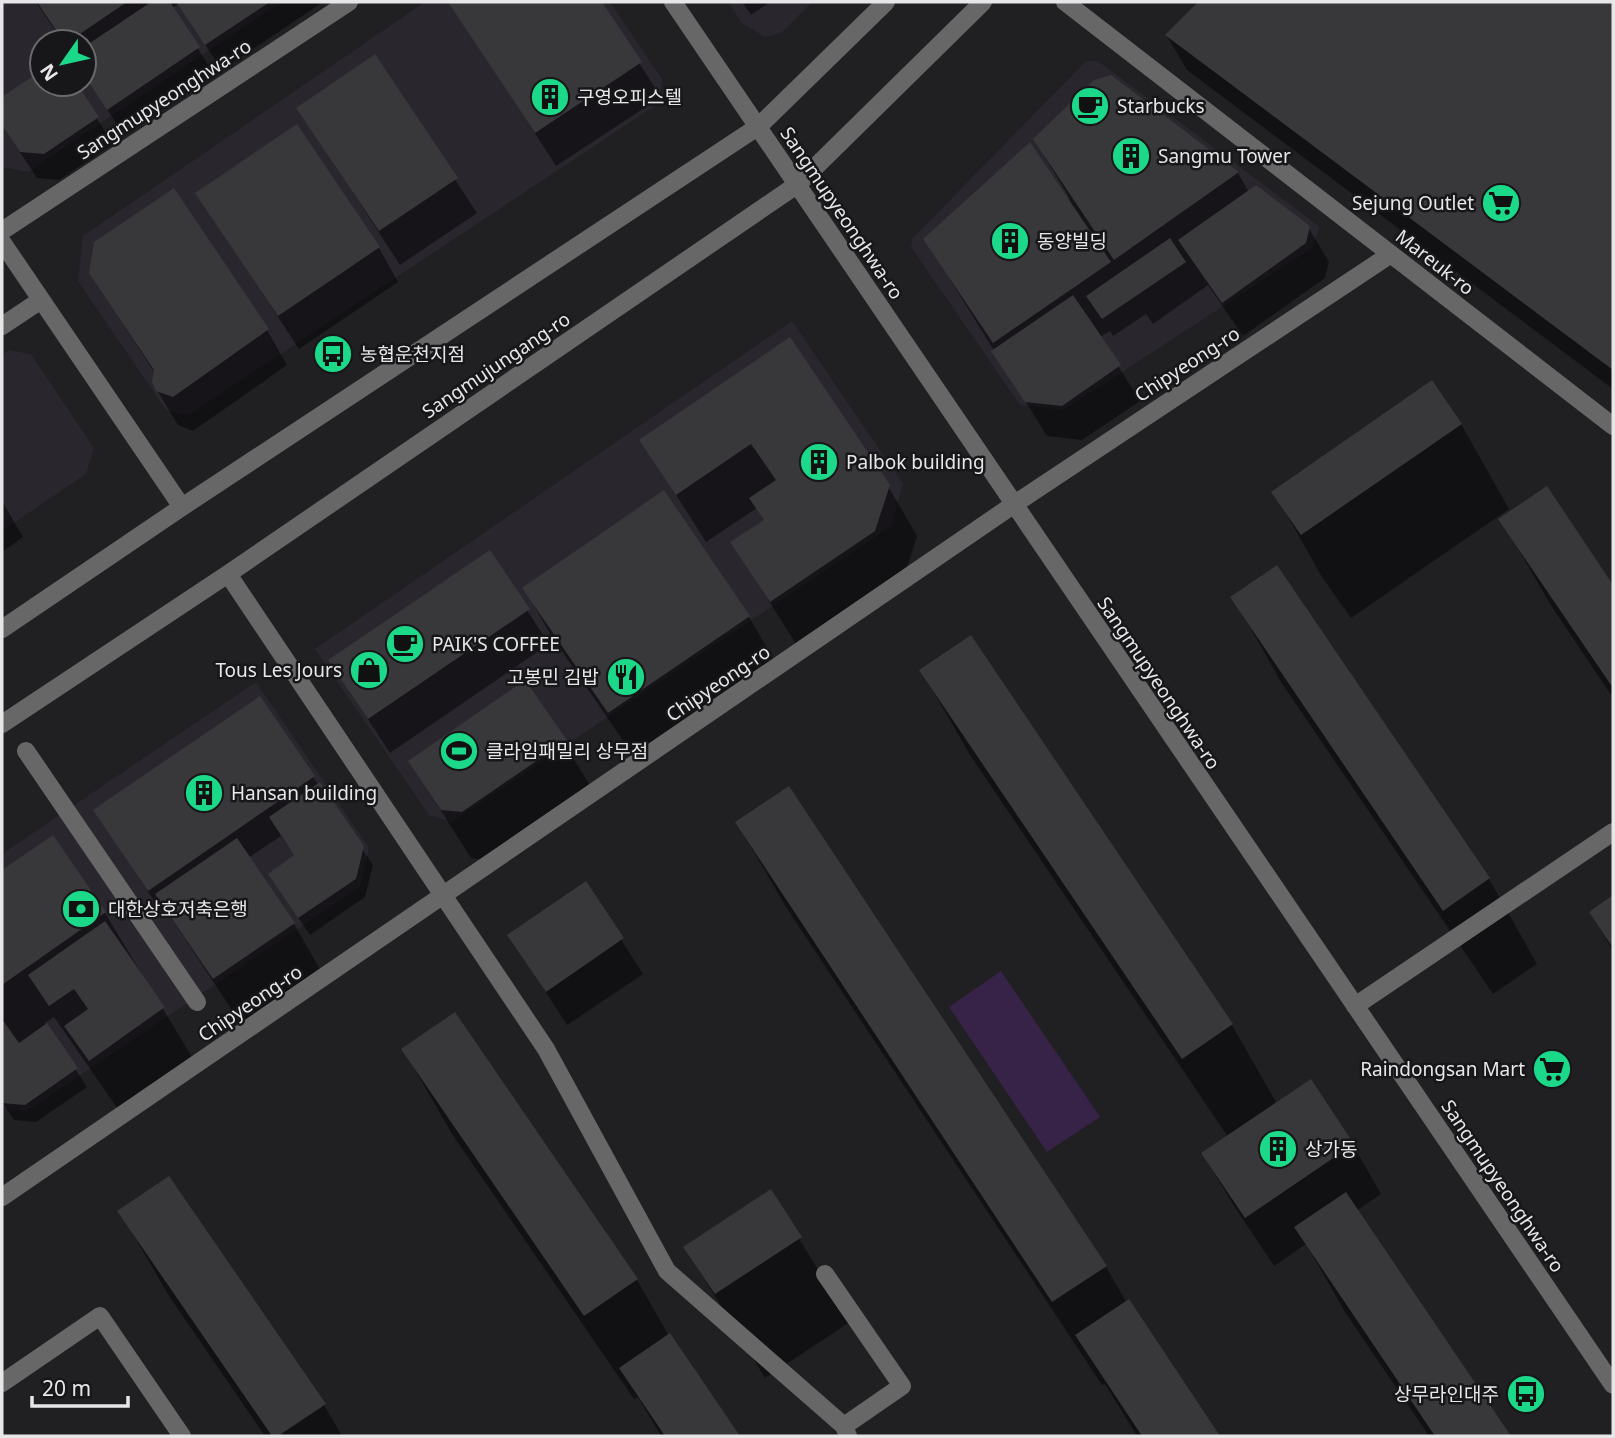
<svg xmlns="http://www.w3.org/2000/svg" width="1615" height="1438" font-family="'Noto Sans','Noto Sans KR',sans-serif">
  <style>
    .built { fill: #2a262e; fill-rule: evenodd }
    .green { fill: #372348 }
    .shadow { fill: #0007 }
    .building { fill: #38373a }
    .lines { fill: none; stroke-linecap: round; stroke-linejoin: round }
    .minor { stroke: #676768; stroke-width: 18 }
    .labels { text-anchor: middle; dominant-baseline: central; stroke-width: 5; stroke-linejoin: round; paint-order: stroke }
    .poi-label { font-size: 19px; fill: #e7e6e8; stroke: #171618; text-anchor: start }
    .street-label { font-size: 19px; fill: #e7e6e8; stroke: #171618 }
  </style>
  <rect width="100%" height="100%" fill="#201f22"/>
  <path class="built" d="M2 2H281L28 172 2 167ZM42 42H84V84H42Z
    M425 2H610L662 79 659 103 189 415 166 410 78 281 83 236Z
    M728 2H812L781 33 765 37 742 23Z
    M1086 61H1098L1320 227 1312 248 1064 410 1020 405 911 247 913 238Z
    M792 321 903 484 891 526 452 822 429 815 315 649Z
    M9 350 31 354 94 448 86 474 2 531V355Z
    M256 682 369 848 360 887 27 1111 2 1108V854Z"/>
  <path class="green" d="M1001 971 1100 1117 1047 1152 949 1007Z"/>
  <path class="shadow" d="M36 2H323L222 70 178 4 172 8 214 74 124 135 84 74V42H63Z
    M450 2H600L661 97 556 166Z
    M742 2H770L751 15Z
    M1200 2H1613V389L1187 70 1167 36Z
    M374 57 477 213 400 265 298 108Z
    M42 72V84H75L113 144 59 180 37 178 2 125V99Z
    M1111 76 1238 173 1249 192 1308 227 1329 262 1325 278 1243 336 1208 285 1153 324 1146 314 1113 336 1110 331 1100 337 1140 401 1082 440 1047 436 925 239 1070 199 1035 140Z
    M197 193 379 248 398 282 299 349Z
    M90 273 267 330 287 365 193 431 178 425 157 390 155 373Z
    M790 340 888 486 917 536 903 580 800 650 732 543 765 521 757 508 706 542 641 440Z
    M1461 424 1509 509 1351 618 1322 577 1274 492Z
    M1546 489 1613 588V698L1550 604 1501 519Z
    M2 501 23 537 2 552Z
    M489 552 549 644 390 753 330 661Z
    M1277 567 1489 879 1537 964 1493 994 1281 682 1233 597Z
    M524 588 749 617 777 665 637 761 552 637Z
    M970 637 1232 1025 1277 1104 1310 1082 1353 1145 1381 1194 1356 1211 1508 1436H1429L1345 1312 1306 1244 1274 1266 1232 1203 1203 1154 1228 1137 970 755 921 670Z
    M525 682 593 790 490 861 471 858 410 762Z
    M313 777 373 865 365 897 310 935 280 891 295 856 281 836 248 858 294 924 322 973 243 1027 168 913 164 916 95 811Z
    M737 823 1106 1267 1127 1303 1218 1436H1137L1105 1384 1102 1385 786 907Z
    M52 837 105 913 192 1057 118 1109 54 1017 45 1023 87 1087 36 1122 14 1120 2 1102V872Z
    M585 883 643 974 567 1025 509 935Z
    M1613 897V951L1591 913Z
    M454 1014 637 1280 669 1336 738 1436H661L638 1397 634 1399 452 1134 403 1049Z
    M770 1191 850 1322 765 1378 685 1247Z
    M120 1212 324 1405 342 1436H265L169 1296Z"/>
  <path class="building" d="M37 2H127L68 42H64Z
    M151 2H170L200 47 107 110 84 75V47Z
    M176 2H270L205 45Z
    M448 2H602L642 62 535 133Z
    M1198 2H1613V370L1165 35Z
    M375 54 458 178 379 231 296 108Z
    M42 70V84H77L99 117 44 154 20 152 2 125V97Z
    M1111 75 1239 172 1114 260 1033 139 1094 80Z
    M297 124 380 247 278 316 195 193Z
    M1030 142 1111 262 993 343 923 239Z
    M1256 185 1310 226 1306 243 1222 303 1178 240Z
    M174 188 269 329 173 397 156 391 152 382 154 370 89 273 94 242Z
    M1170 238 1186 262 1102 319 1086 296Z
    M1073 295 1121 365 1062 406 1025 402 991 351Z
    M790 337 890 485 875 531 770 602 730 542 764 520 749 498 776 480 751 444 676 495 639 440Z
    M1432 380 1462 424 1301 535 1271 492Z
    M1547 486 1613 585V688L1498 519Z
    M664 490 750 616 608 713 522 588Z
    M490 550 530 609 368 719 328 660Z
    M1277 565 1490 878 1443 911 1230 597Z
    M971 635 1233 1024 1182 1059 919 670Z
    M525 680 567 740 462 812 441 810 408 761Z
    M260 696 315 776 148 891 93 810Z
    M320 782 364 846 356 879 298 918 268 874 294 855 269 817Z
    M789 786 1107 1266 1052 1302 735 822Z
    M53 835 106 912 2 985V870Z
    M237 838 295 923 213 979 155 894Z
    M586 881 624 938 546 992 507 935Z
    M1613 895V948L1589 912Z
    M105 921 165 1007 89 1061 64 1026 88 1009 74 989 49 1006 28 975Z
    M455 1012 638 1279 584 1316 401 1049Z
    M2 1019 19 1043 47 1023 78 1068 25 1105 2 1103Z
    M1311 1079 1354 1144 1245 1218 1201 1153Z
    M169 1176 326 1404 278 1436H272L117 1211Z
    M771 1189 802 1237 715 1294 683 1247Z
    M1346 1192 1511 1436H1435L1294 1227Z
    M1129 1299 1220 1436H1142L1075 1335Z
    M670 1333 740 1436H665L619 1368Z"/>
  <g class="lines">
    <path class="minor" d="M673 2 1613 1385
      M1065 2 1613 426
      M2 231 349 2
      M2 242 182 507
      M2 326 41 300
      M228 574 546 1049 667 1271 844 1426 848 1436
      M2 629 182 507 759 126 886 2
      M2 724 228 574 798 184 983 2
      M26 751 197 1002
      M1355 1006 1613 832
      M2 1197 1013 505 1391 254
      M825 1274 902 1386 844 1426
      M2 1383 100 1316 182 1436"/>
  </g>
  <defs>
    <g id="building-disc" transform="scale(2.0125)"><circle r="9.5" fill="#1bd988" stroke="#171618"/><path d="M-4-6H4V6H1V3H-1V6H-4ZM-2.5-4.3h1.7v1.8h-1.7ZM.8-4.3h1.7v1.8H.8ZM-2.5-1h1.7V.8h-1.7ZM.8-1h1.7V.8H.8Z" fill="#111"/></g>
    <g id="cafe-disc" transform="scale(2.0125)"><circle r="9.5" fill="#1bd988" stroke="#171618"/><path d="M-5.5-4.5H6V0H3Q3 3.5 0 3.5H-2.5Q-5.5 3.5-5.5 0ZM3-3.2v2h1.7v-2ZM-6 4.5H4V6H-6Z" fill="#111"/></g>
    <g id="supermarket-disc" transform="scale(2.0125)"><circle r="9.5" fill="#1bd988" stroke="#171618"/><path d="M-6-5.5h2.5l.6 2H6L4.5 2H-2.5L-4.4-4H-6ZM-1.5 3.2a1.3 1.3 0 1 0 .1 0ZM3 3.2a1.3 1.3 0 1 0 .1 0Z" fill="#111"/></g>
    <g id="bus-disc" transform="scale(2.0125)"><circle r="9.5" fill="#1bd988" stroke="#171618"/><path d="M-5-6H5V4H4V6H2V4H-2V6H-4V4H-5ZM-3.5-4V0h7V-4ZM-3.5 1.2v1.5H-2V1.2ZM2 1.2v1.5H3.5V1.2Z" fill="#111"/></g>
    <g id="shop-disc" transform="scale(2.0125)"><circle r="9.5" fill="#1bd988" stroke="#171618"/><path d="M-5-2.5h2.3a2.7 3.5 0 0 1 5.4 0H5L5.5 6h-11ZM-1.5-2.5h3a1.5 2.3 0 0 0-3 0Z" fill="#111"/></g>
    <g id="restaurant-disc" transform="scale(2.0125)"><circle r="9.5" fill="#1bd988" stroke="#171618"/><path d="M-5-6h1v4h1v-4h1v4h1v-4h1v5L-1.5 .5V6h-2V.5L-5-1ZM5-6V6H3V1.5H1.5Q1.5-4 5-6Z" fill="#111"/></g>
    <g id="stadium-disc" transform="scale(2.0125)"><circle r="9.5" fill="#1bd988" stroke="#171618"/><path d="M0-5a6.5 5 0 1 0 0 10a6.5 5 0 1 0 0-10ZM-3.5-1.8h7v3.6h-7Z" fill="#111"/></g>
    <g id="bank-disc" transform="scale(2.0125)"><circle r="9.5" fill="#1bd988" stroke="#171618"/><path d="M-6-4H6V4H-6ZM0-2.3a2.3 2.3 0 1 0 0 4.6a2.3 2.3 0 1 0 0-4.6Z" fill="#111"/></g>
  </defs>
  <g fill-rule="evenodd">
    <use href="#building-disc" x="550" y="97"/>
    <use href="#cafe-disc" x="1090" y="106"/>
    <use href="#building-disc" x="1131" y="156"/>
    <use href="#supermarket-disc" x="1501" y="203"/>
    <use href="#building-disc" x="1010" y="241"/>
    <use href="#bus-disc" x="333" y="354"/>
    <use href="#building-disc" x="819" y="462"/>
    <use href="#cafe-disc" x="405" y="644"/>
    <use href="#shop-disc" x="369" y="670"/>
    <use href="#restaurant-disc" x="626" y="677"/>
    <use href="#stadium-disc" x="459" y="751"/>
    <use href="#building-disc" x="204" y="793"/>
    <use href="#bank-disc" x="81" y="909"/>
    <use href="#supermarket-disc" x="1552" y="1069"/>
    <use href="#building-disc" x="1278" y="1149"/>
    <use href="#bus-disc" x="1526" y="1394"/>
  </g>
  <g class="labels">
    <g class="poi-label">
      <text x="577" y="97">구영오피스텔</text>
      <text x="1117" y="106">Starbucks</text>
      <text x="1158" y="156">Sangmu Tower</text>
      <text x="1474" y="203" text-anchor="end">Sejung Outlet</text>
      <text x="1037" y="241">동양빌딩</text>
      <text x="360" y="354">농협운천지점</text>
      <text x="846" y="462">Palbok building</text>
      <text x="432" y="644">PAIK'S COFFEE</text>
      <text x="342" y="670" text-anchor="end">Tous Les Jours</text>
      <text x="599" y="677" text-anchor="end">고봉민 김밥</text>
      <text x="486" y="751">클라임패밀리 상무점</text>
      <text x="231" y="793">Hansan building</text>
      <text x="108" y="909">대한상호저축은행</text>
      <text x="1525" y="1069" text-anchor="end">Raindongsan Mart</text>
      <text x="1305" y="1149">상가동</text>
      <text x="1499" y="1394" text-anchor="end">상무라인대주</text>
    </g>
    <g class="street-label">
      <text transform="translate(164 99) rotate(-33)">Sangmupyeonghwa-ro</text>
      <text transform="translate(842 213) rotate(56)">Sangmupyeonghwa-ro</text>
      <text transform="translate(1435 262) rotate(38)">Mareuk-ro</text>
      <text transform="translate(1187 364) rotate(-33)">Chipyeong-ro</text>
      <text transform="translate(496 365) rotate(-34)">Sangmujungang-ro</text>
      <text transform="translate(718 683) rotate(-34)">Chipyeong-ro</text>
      <text transform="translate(1159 683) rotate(56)">Sangmupyeonghwa-ro</text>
      <text transform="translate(250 1003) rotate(-34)">Chipyeong-ro</text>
      <text transform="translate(1503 1186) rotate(56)">Sangmupyeonghwa-ro</text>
    </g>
  </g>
  <rect width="1615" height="1438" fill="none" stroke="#e7e6e8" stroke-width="7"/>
  <g transform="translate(63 63) rotate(236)"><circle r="33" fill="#171618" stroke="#6a696b" stroke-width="2"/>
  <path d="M0-5L12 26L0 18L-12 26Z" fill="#1bd988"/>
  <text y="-10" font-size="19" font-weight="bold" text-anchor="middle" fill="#e7e6e8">N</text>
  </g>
  <path d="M32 1396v10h96v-10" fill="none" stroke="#e7e6e8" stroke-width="3.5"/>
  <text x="42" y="1396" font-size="21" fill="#e7e6e8" stroke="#171618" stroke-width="5" paint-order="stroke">20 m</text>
</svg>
